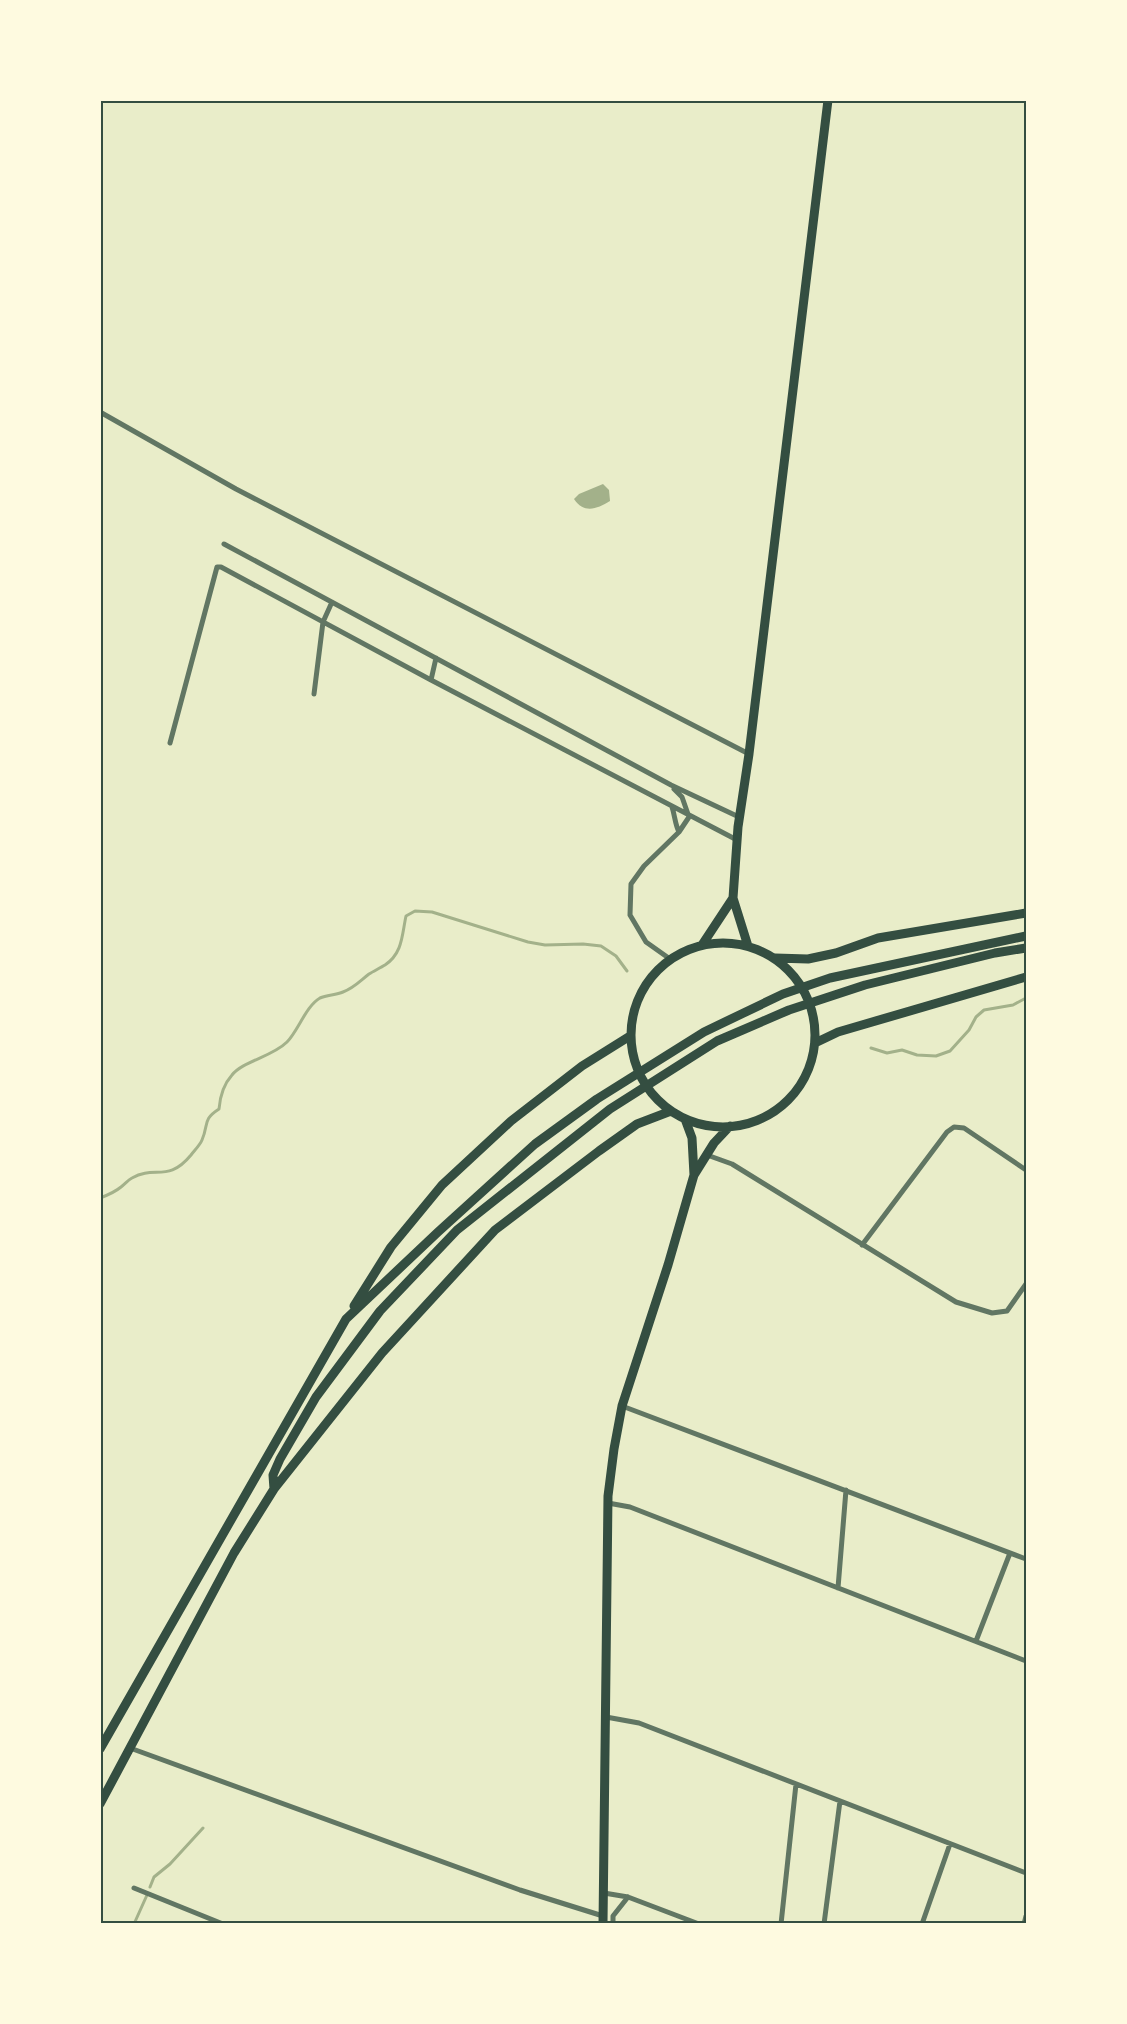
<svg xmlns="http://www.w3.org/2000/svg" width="1127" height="2024" font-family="'DM Sans',sans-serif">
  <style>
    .water { fill: #a3b18a }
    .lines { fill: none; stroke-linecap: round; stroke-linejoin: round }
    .stream { stroke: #a3b18a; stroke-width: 3 }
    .minor { stroke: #617663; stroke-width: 5 }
    .trunk { stroke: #344e41; stroke-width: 9 }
    .neatline { fill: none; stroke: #344e41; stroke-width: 2 }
  </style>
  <rect width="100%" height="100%" fill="#e9edc9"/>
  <path class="water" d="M603 484 609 490 610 501C597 509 584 514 574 499L579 494Z"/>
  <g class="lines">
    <path class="stream" d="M871 1048 887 1053 902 1050 917 1055 936 1056 950 1051 969 1030 976 1017 984 1010 1013 1005 1026 998
      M100 1198C108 1195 115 1192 121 1187 125 1184 128 1180 132 1178 155 1165 168 1183 191 1155 194 1151 200 1145 202 1140 209 1124 202 1120 219 1109 220 1096 223 1085 232 1075 243 1061 272 1057 287 1042 298 1031 306 1006 320 998 327 995 336 995 343 992 354 988 360 981 369 974 374 971 380 968 385 965 403 953 402 934 406 916L415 911 432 912 528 942 545 945 583 944 601 946 616 956 627 971
      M150 1887 154 1877 170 1864 203 1828
      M134 1924 147 1895"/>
    <path class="minor" d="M100 412 236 489 749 754
      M224 544 671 785 739 817
      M431 680 436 658
      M314 694 323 622 332 602
      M170 743 217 567H221L431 680 737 840
      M672 807C675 816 675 824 679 832
      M670 959 646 942 630 915 631 884 644 866 679 832 689 817 682 797 674 789
      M707 1155 732 1164 956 1302 992 1313 1007 1311 1026 1284
      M862 1245 947 1132 954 1127 964 1128 1026 1170
      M622 1406 1026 1559
      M608 1503 630 1507 1026 1661
      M838 1588 846 1490
      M976 1641 1010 1553
      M606 1717 639 1723 1026 1873
      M130 1748 520 1890 603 1916
      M134 1888 223 1924
      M604 1893 628 1897 699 1924
      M613 1924V1916L628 1897
      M781 1924 796 1784
      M824 1924 840 1801
      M922 1924 950 1844
      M1024 1924 1026 1916"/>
    <path class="trunk" d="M631 1035a92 92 0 1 1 184 0a92 92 0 1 1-184 0Z
      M702 945 733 898
      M748 946 733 898 738 827 749 754 828 100
      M775 958 808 959 836 953 878 938 1026 913
      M815 1043 838 1032 1026 977
      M685 1119 692 1138 694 1175
      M354 1306 391 1247 442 1185 511 1121 582 1066 630 1036
      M274 1489 273 1475 280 1459 316 1397 380 1311 457 1230 610 1109 717 1041 789 1010 865 985 995 953 1026 948
      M100 1749 346 1319 438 1232 535 1144 597 1099 704 1032 783 994 830 978 1026 936
      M100 1804 234 1553 274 1489 382 1353 495 1230 599 1151 637 1124 671 1111
      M603 1924 608 1496 614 1449 622 1406 668 1265 694 1175 714 1143 730 1126"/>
  </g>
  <rect width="1127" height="2024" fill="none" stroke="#fefae0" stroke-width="204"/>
  <rect x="102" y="102" width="923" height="1820" class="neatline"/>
</svg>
